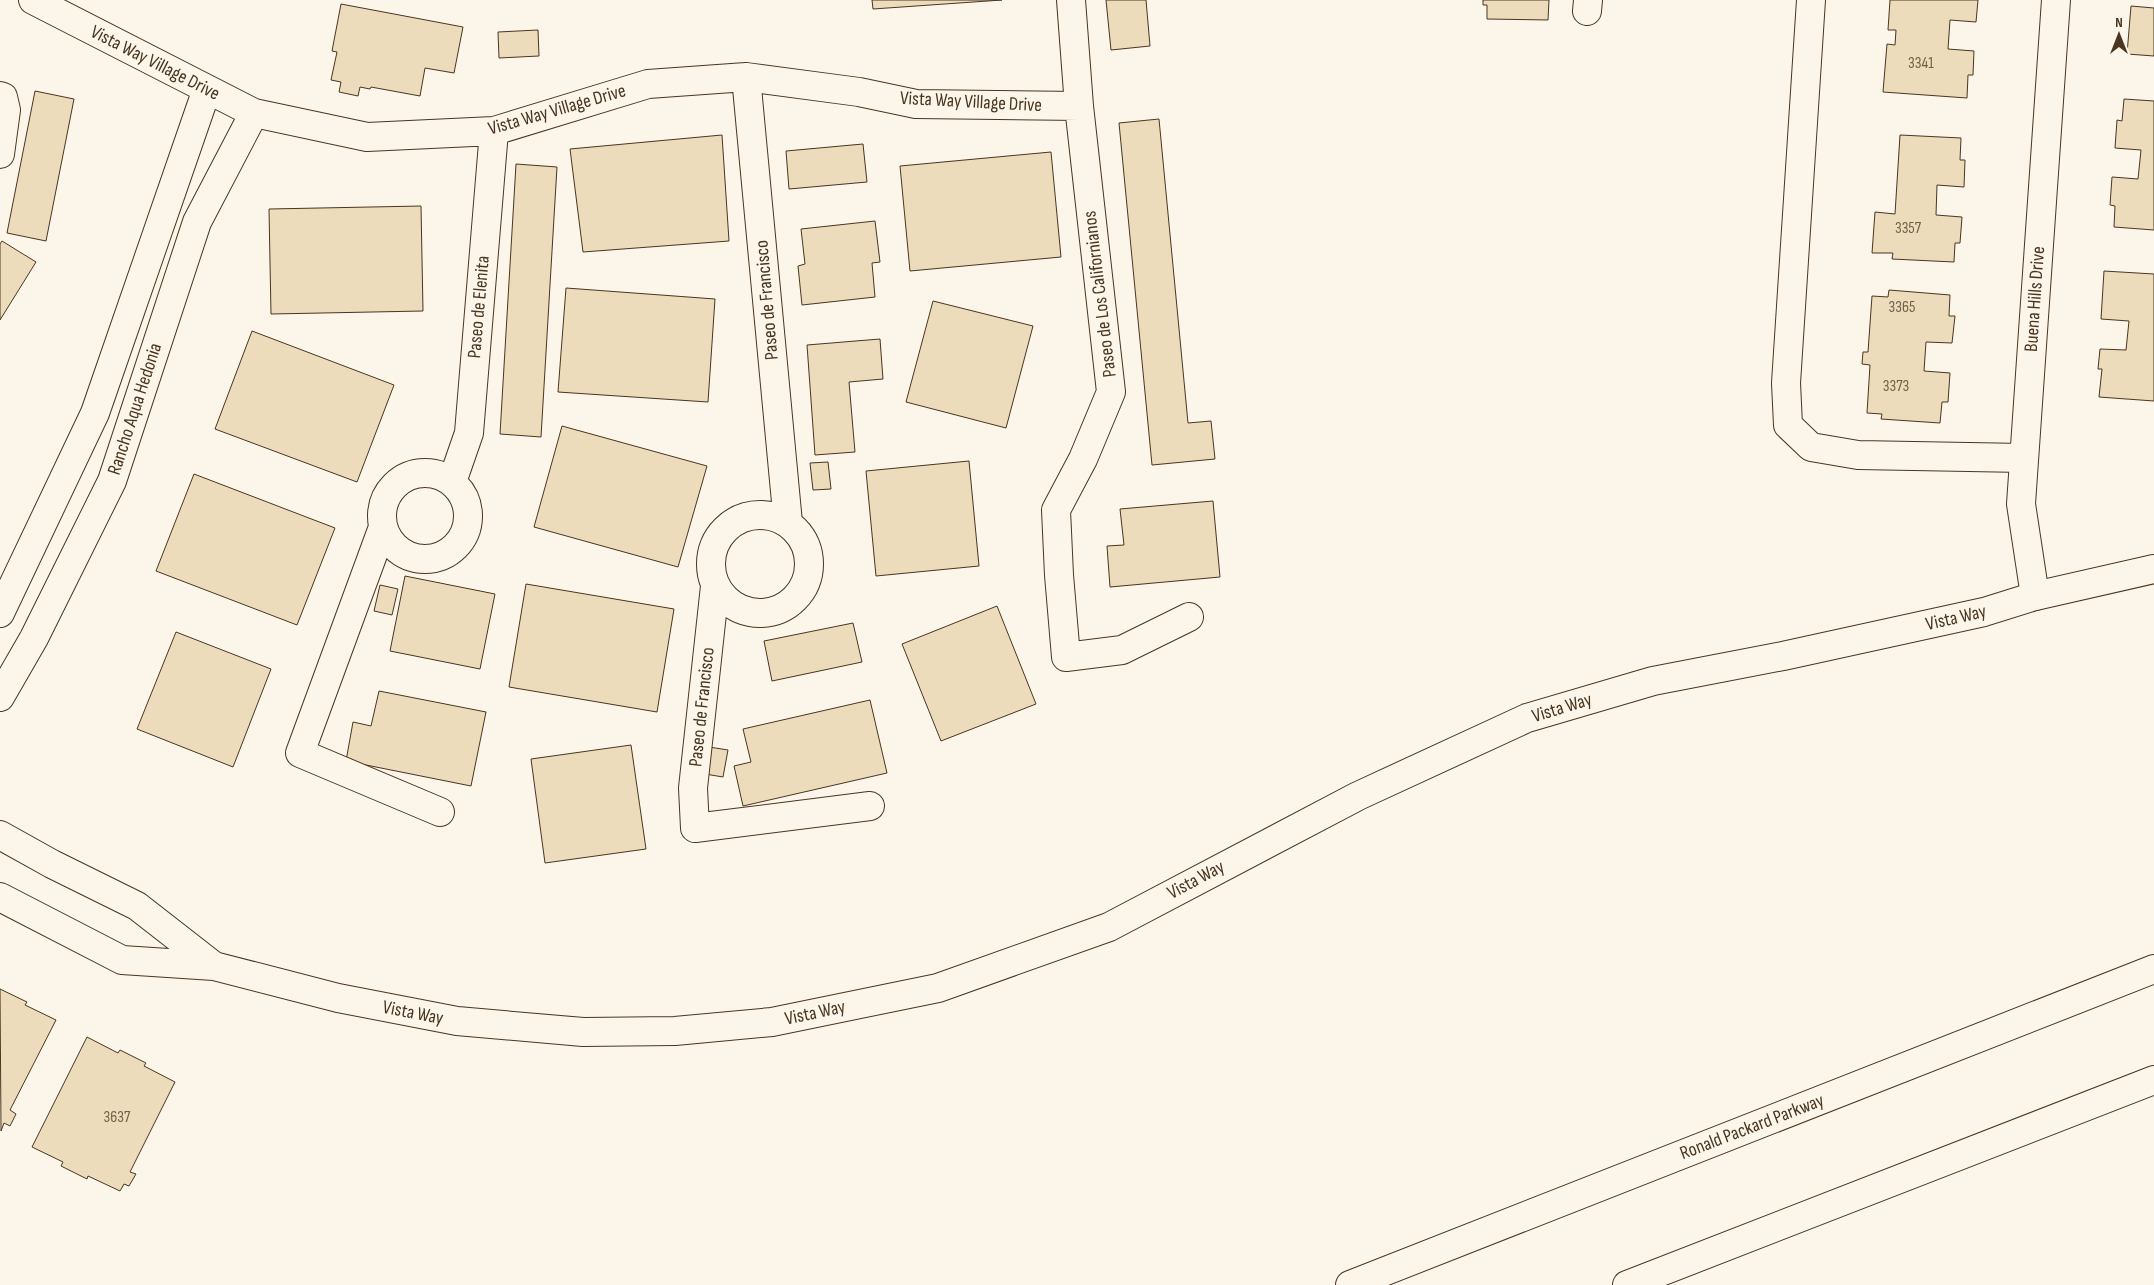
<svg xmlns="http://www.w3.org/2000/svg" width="2154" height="1285" font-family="'Sofia Sans Condensed',sans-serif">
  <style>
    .building { fill: #ecdcbc; stroke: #4a3520 }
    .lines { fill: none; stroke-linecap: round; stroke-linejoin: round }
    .minor-casing { stroke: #4a3520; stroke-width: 30 }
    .major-casing { stroke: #4a3520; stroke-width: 30 }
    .highway-casing { stroke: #4a3520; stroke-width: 30 }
    .minor { stroke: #fbf6e9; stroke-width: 28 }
    .major { stroke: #fbf6e9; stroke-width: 28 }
    .highway { stroke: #fbf6e9; stroke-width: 28 }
    .labels { text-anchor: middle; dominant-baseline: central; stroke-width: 4; stroke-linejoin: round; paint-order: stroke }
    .number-label { font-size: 16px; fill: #725f47 }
    .street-label { font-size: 19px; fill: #4a3520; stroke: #fbf6e9 }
  </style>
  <rect width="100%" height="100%" fill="#fbf6e9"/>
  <path class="building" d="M872 0H1002L873 9Z
    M1106 0H1146L1150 46 1111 50Z
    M1483 0H1549L1548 20 1487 19V5H1483Z
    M1890 0H1978L1976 22 1950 20 1948 49 1974 51 1973 75H1968L1967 98 1883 92 1887 44 1895 45 1896 30H1888Z
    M341 4 463 27 454 73 425 68 420 96 371 87 370 89 360 87 358 96 339 92 341 82 331 80 337 52 332 51Z
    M2131 6 2154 8V56L2127 54Z
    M538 30 539 56 499 58 498 32Z
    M35 91 74 99 46 241 7 233Z
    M2124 99 2154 101V230L2114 227 2115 206 2110 205 2112 177 2138 179 2141 150 2115 148 2117 120 2122 121Z
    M1159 119 1188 423 1211 421 1215 459 1152 465 1119 123Z
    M722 135 729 241 583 252 570 149Z
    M1900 135 1961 138 1960 160H1965L1964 187 1937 185 1936 215 1962 217 1960 243H1955L1954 262 1892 259 1893 253H1872L1875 212 1895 214Z
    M863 144 867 182 789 189 786 151Z
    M1051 152 1061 257 910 271 900 166Z
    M516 164 557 167 541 437 500 434Z
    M421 206 423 311 271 314 269 209Z
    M875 221 880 262 872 263 875 297 802 305 798 266 805 264 801 229Z
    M2 241 36 262 0 320V244Z
    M2104 271 2154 274V401L2099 397 2102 369H2098L2100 349 2126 350 2129 321 2101 319Z
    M566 288 715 299 708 402 558 392Z
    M1889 290 1950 295 1949 316H1955L1952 343 1926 342 1924 371 1950 373 1948 402H1942L1940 423 1881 419 1882 414 1867 413 1870 365 1862 364 1863 352H1868L1872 296 1888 297Z
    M933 301 1033 326 1006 428 906 402Z
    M252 331 394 385 357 482 215 429Z
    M880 339 883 379 849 382 855 452 815 455 807 345Z
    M562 426 707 466 678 567 534 527Z
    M969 461 979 566 876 576 866 471Z
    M828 462 831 489 813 490 810 463Z
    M194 474 335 528 297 625 156 571Z
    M1213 501 1220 577 1110 587 1107 546 1124 545 1120 509Z
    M405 576 495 594 480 669 390 651Z
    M526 584 674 609 657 712 509 687Z
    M380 585 398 589 392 615 374 611Z
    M997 606 1036 704 941 741 902 644Z
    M853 623 862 662 772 681 764 641Z
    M176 632 271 669 233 767 137 729Z
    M379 691 486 712 471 786 346 761 353 722 371 726Z
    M870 700 887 773 743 806 734 766 751 762 743 729Z
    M631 745 646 849 545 863 531 759Z
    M709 747 728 750 723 777 705 774Z
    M0 989 27 1002 25 1005 56 1020 10 1110 16 1114 10 1126 4 1123 1 1131Z
    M87 1037 118 1053 120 1050 146 1063 144 1066 175 1082 130 1172 136 1174 129 1186 124 1184 120 1191 88 1176 87 1179 61 1166 63 1162 32 1147Z"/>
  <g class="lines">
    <g class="minor-casing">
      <path id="minor" d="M33 0 254 113 367 137 494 131 648 84 746 77 859 92 916 104 1079 106
        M1071 0 1079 106 1111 392 1083 459 1056 510 1059 575 1066 657 1122 650 1189 617
        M1811 0 1786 383 1788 425 1811 447 1858 455 2024 458
        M1587 11 1588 0
        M746 77 788 523
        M0 96 3 97 6 110 0 154
        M382 516a43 43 0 1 1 86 0a43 43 0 1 1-86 0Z
        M452 482 469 433 494 131
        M711 564a49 49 0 1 1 98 0a49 49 0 1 1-98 0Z
        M383 527 300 753 440 812
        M715 586 693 788 695 828 870 806
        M2035 596 2021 504 2056 0
        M0 613 95 413 207 89
        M0 697 34 638 112 481 197 222 254 113"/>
    </g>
    <g class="major-casing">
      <path id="major" d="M0 835 52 864 137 906 214 966
        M0 897 122 960 214 966 338 998 457 1021 583 1032 675 1031 772 1022 938 988 1109 927 1358 796 1527 718 1653 681 1783 656 1984 612 2035 596 2154 569"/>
    </g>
    <g class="highway-casing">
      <path id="highway" d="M1350 1285 2154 969
        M1627 1285 2154 1080"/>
    </g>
    <use href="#minor" class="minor"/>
    <use href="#major" class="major"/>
    <use href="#highway" class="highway"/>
  </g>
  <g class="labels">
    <g class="number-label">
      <text x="1921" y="63">3341</text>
      <text x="1908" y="228">3357</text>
      <text x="1902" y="307">3365</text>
      <text x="1896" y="386">3373</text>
      <text x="117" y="1117">3637</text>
    </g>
    <g class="street-label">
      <text transform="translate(155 63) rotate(27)">Vista Way Village Drive</text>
      <text transform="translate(971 102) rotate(3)">Vista Way Village Drive</text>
      <text transform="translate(557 110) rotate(-16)">Vista Way Village Drive</text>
      <text transform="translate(1100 294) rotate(-97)">Paseo de Los Californianos</text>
      <text transform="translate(2035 299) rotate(-86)">Buena Hills Drive</text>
      <text transform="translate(767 300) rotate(-95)">Paseo de Francisco</text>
      <text transform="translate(479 307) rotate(-85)">Paseo de Elenita</text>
      <text transform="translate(135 409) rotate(-72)">Rancho Aqua Hedonia</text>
      <text transform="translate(1956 618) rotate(-13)">Vista Way</text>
      <text transform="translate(702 707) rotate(-84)">Paseo de Francisco</text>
      <text transform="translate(1562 708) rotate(-17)">Vista Way</text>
      <text transform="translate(1196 880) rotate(-28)">Vista Way</text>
      <text transform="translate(413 1013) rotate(11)">Vista Way</text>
      <text transform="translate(815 1013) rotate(-12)">Vista Way</text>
      <text transform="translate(1752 1127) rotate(-21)">Ronald Packard Parkway</text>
    </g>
  </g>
  <g transform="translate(2119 35)" stroke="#fbf6e9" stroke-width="4" paint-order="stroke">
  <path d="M0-4L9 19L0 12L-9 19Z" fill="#4a3520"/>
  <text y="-8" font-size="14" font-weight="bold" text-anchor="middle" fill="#4a3520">N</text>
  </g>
</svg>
